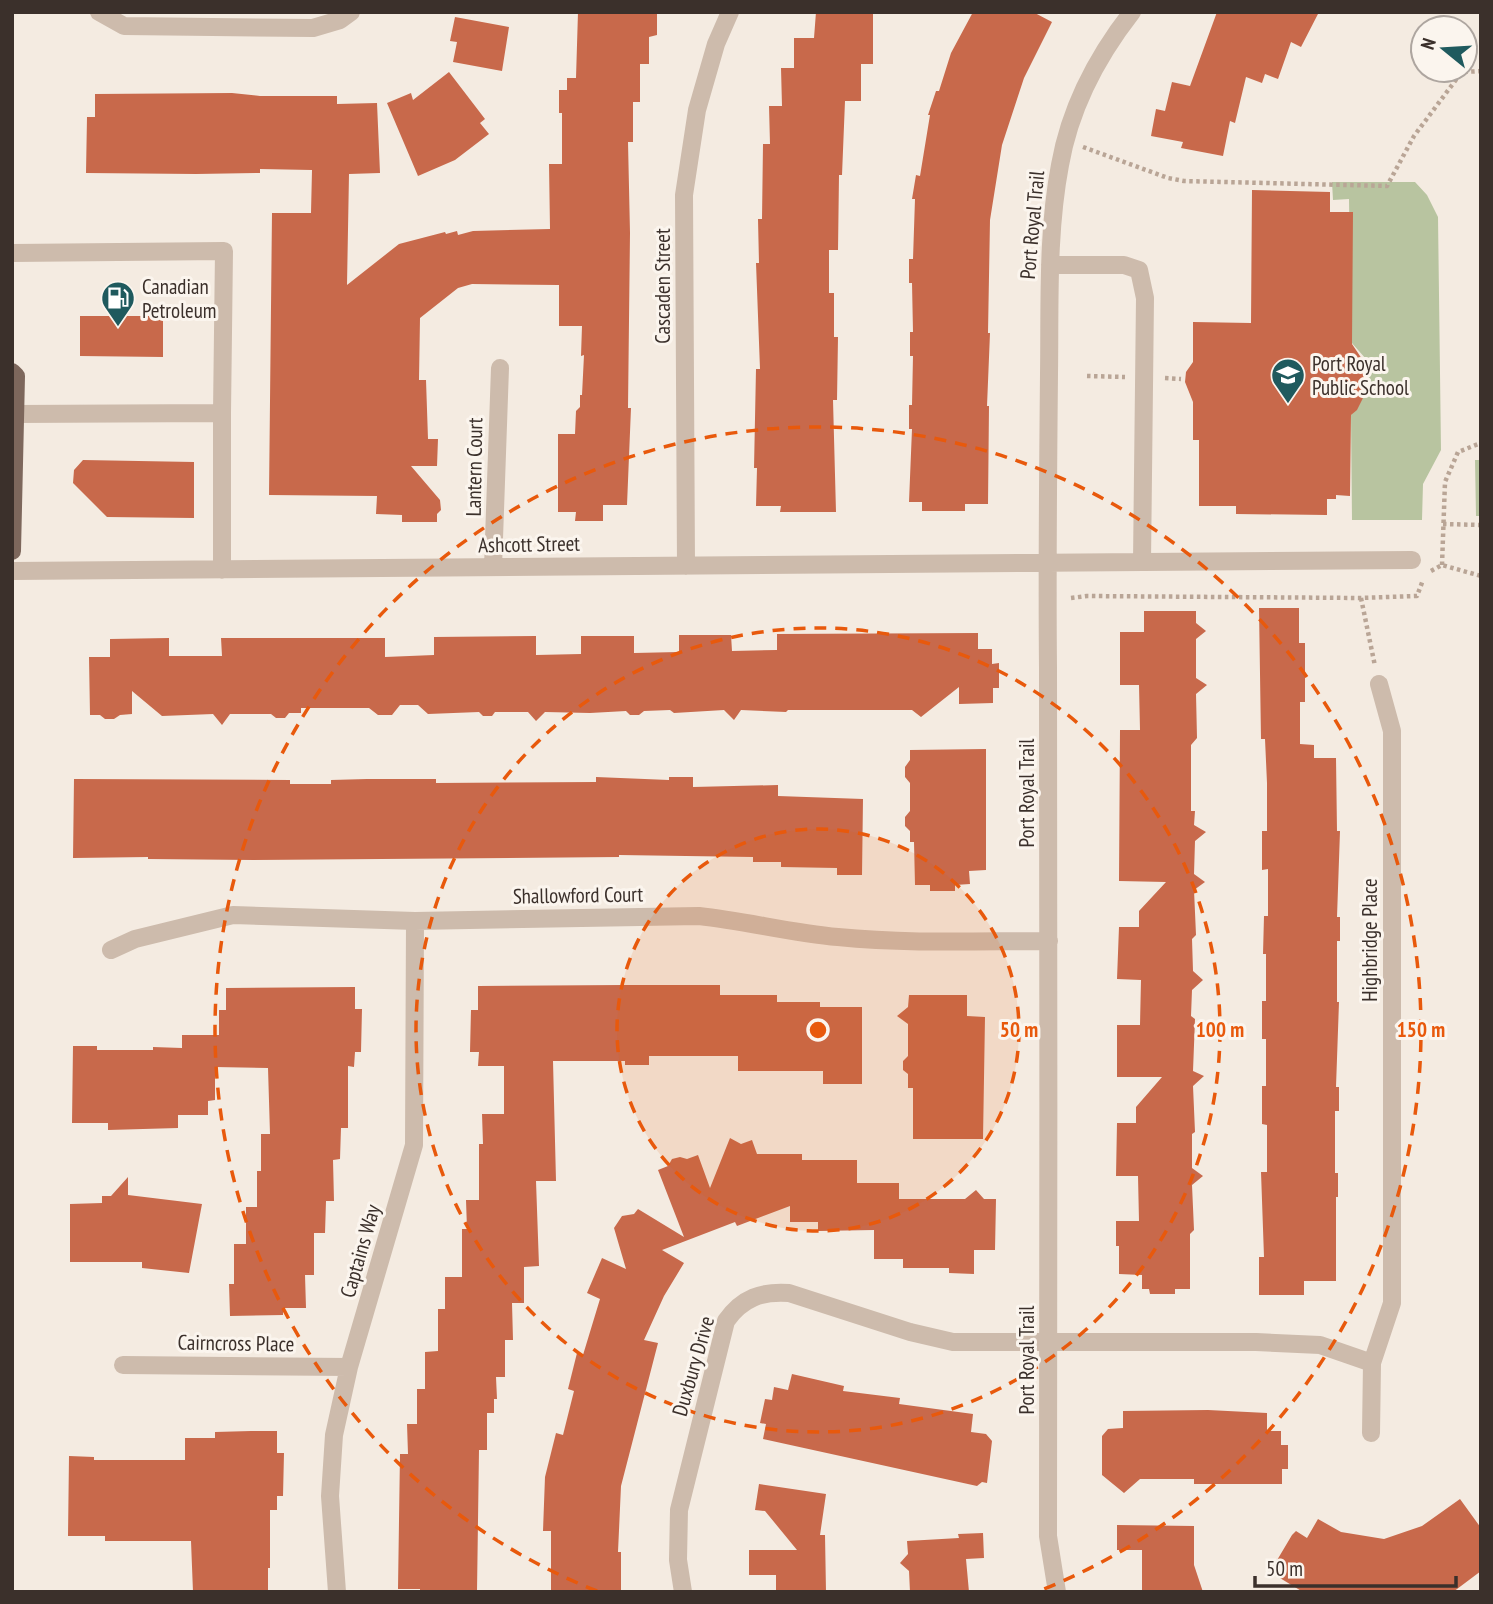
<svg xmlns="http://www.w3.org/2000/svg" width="1493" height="1604" font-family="'PT Sans Narrow',sans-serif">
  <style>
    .green { fill: #b8c4a0 }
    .building { fill: #c8694b }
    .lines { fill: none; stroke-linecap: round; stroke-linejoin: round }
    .path { stroke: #b9a596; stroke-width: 4.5; stroke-dasharray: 3.5 3.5; stroke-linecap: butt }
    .minor { stroke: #cdbbac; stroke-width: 18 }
    .major { stroke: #7d675c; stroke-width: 18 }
    .ring { fill: none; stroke: #e8590c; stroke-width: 3.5; stroke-dasharray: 12 9 }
    .labels { text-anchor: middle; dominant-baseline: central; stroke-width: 6; stroke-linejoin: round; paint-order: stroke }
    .street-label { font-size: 21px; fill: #3b302b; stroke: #fbf5ee }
    .poi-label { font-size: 21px; fill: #3b302b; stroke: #fbf5ee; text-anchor: start }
    .centre { fill: #e8590c; stroke: #fbf5ee; stroke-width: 3.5 }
    .ring-label { font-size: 21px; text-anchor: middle; font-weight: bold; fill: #e8590c; stroke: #fbf5ee; stroke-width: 6; stroke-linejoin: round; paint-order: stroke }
  </style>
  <rect width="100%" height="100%" fill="#f4ebe1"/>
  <path class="green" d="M1332 182H1415L1427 195 1438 217 1441 450 1423 484 1422 520H1352L1351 415 1366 393V359L1351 342 1349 199 1333 200Z
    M1475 460H1481V516H1476Z"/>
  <path class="building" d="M578 12H657V35L649 37V64H640V102H633V142H628L630 233 628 408H631L627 505H603V521H575L576 512H558V434H575L576 411 580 407V395H582L584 355 581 356 582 326H559V285L472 284 458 288 420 318 419 380H426L428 439H438L437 466H411L440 500 441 510 437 514V522H402V515L376 514 377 496 269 495 272 213H311L312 170 260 169V173L196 174 86 173 87 117H95V94L232 93 260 96H337V104L377 103 380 173 349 174 347 285 399 244 445 232 446 234 457 231 458 235 473 231 550 229 549 164H562V113H559V90H567V78H576Z
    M816 12H873V64H861V101H845L842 175H839L838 250H829V293H834V337H838L837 400H833L836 512H780L781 506H756L757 468H754L756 369H760L756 263H759L758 219H762L763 144H770L769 106H782L781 68H794V38H814Z
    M973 12H1033L1052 22 1024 78 1002 145 990 220 988 333H990L987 406H989L988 504H965V511H922V502H909L912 429H909V405H912L913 356H910V332H913L912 283H909V259H913L915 199H912L916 175 920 176 930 115H928L936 91H939L951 53Z
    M1217 12H1319L1301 47 1291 42 1278 79 1265 74 1262 83 1246 77 1235 123 1230 121 1223 156 1181 148 1183 142 1151 136 1156 109 1165 111 1172 82 1190 86Z
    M455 17 509 27 502 71 453 62 457 42 450 41Z
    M449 72 485 119 480 123 489 134 455 160 418 176 387 103 411 93 413 100Z
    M1252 190 1330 192V212H1353L1352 344 1364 362 1367 375 1366 392 1357 410 1351 415 1350 496 1336 495V499H1327V515L1236 514V506H1199V440H1193V402L1185 382 1186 372 1193 362V322L1251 323Z
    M80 316H163V357L80 356Z
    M83 460 194 462V518L107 517 73 483 74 470Z
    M1259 608H1299V643H1305V702H1300V744L1314 745V758H1336L1337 831H1340L1337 917H1340V941H1337V1002H1339L1336 1087H1339V1111H1335V1173H1338V1197H1336V1281H1304V1295H1259V1257H1264L1261 1172H1267V1125L1262 1124V1086H1266V1039H1262V1001H1266V954H1263L1264 916H1268V869L1262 870V831H1267V783L1265 739H1261Z
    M1144 611H1196V623L1206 631 1196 639V678L1207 685 1196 694 1197 738 1191 745V811H1195L1194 825 1206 832 1195 841 1194 874 1205 882 1194 890 1196 935 1192 939 1193 971 1203 980 1192 990 1191 1016 1195 1019 1193 1071 1204 1076 1193 1086 1195 1132 1192 1134V1168L1203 1176 1192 1185 1194 1230 1190 1234V1289H1175V1294H1150L1149 1289H1142V1275L1119 1274V1246H1116V1221H1139L1138 1176H1116L1117 1123H1136V1107L1162 1077H1117V1025H1140L1141 980 1117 979 1119 927H1139V911L1166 882 1119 881 1120 730H1140L1139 685H1120V632H1144Z
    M978 633V649H992V664L999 663V688H993V703L959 704V687L921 717 912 710H788L786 712 741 710 734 720 724 710 674 713 670 710 644 711 639 715H630L626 711 590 713 545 712 536 721 528 712H495L492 716H483L479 712 428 714 418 705H400L392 715H378L369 708H301V713H289L285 718H276L271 714H230L222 725 213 714 162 716 132 691V714L120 715 114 719H105L100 715H90L89 657H110V639L169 638V656H222L221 638H385V657L434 655V637L536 636V655L581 654V636H634V653L679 652V635H731L732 651 777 650V634Z
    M986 749V870L969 871 970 884 955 885V891H930V885H915L914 842H910V831L905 826V817L910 811V783L905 777V767L910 760V750Z
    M596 777 669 780V777H693V787L778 785V796L863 799 862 875H837V868L781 867V862H753V857L619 855V857L253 860 148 859V857L73 858 74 779 290 780V784H331V780L367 779H436V783L596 782Z
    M624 985H720V995H777V1002H820V1007H862V1084H823V1071H738V1056H649V1065H625V1061H553L556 1181H536L539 1266 524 1267V1303H512L513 1340H505V1377H496L497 1399H494V1413H487V1450H479L477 1592H420V1589H398L400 1454H408L407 1424H417V1389H425V1352L438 1351V1309H445V1277H462V1229H467L466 1200H479V1144H483L482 1114H504V1066H478L479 1052H470L471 1010H478V986Z
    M355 987V1009H362L361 1052H355L354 1067 348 1066V1128H341L340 1159 333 1160 334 1201H326L325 1233H314V1275H305L306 1308H283V1315L230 1316 229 1284H234V1244H246V1207H257V1171H261V1134H270L268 1068 215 1067V1100L208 1101V1115H178V1128L108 1130V1123H72L73 1046H97V1050H153V1047L182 1048V1035H219V1010H226V988Z
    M909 995H967V1016L985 1017 983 1139H913V1088H908V1074L903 1070V1061L908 1056V1024L897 1016 908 1007Z
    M730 1138 741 1144 752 1140 757 1154H802V1160H857V1183H899V1199H965L976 1190 984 1199H996L995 1250H974V1274L949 1273V1268H903V1259H874V1230L818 1231V1222H790V1206L737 1226 735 1222 662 1250 684 1263 664 1296 644 1340 658 1343 621 1486 618 1552H621V1592H551V1531H543L545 1477 556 1433 563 1435 574 1391 568 1389 577 1353 583 1355 600 1299 587 1293 602 1258 626 1269 614 1228 622 1216 634 1214 638 1209 684 1237 658 1170 668 1166 672 1159 680 1157 687 1159 698 1155 710 1188Z
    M128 1177V1195L202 1204 189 1273 142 1268V1262H70V1204L102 1203V1196H111Z
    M792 1374 844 1386 843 1391 900 1398 899 1404 973 1414 971 1432 986 1434 992 1441 987 1483 982 1482 977 1486 763 1439 766 1424 760 1423 765 1399 772 1400 774 1387 788 1390Z
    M1208 1410 1267 1413V1431H1281V1445H1288V1469H1282V1484H1194V1479H1140L1124 1493 1102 1475V1436L1108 1429 1123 1428V1411Z
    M251 1431H277V1453H284L283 1496H277V1510H270V1568H268V1592H193L191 1541H105V1536H68L69 1456 94 1457V1460H185V1438H215V1432Z
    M759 1484 826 1494 820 1535H825L826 1592H776V1575H749V1550H797L765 1511 755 1510Z
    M1460 1499 1481 1528V1571L1453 1592H1303L1270 1572 1292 1535 1296 1531 1307 1538 1318 1519 1341 1532 1384 1539 1422 1526Z
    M1117 1525 1194 1526V1565L1203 1592H1142V1550H1117Z
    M983 1533 984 1558 966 1559 969 1592H910L909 1571 900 1563 908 1554 907 1541 959 1538 958 1534Z"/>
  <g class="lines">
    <path class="path" d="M1083 147 1168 178 1184 181 1387 186 1414 136 1458 77 1465 72 1481 71
      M1087 376 1125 377
      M1165 378 1181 379
      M1443 524 1481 525
      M1442 565 1445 482 1458 452 1481 443
      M1431 571 1442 565 1481 576
      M1071 598 1087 596 1361 598 1417 596 1423 580
      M1361 598 1375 666"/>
    <path class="minor" d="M99 12 124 26 313 28 340 20 351 12
      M12 253 224 251 222 413 15 414
      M1050 265H1124L1139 270 1145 298 1142 562
      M686 566 684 195 697 110 716 44 730 12
      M493 567 500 368
      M222 570V413
      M12 571 1412 560
      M111 950 135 939 233 915 415 921 699 916C746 921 791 933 838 937 908 944 979 941 1049 941
      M123 1365 349 1367
      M1371 1433 1372 1363
      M337 1592 330 1496 334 1435 349 1367 414 1145 415 921
      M683 1592 678 1560 679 1510 726 1321C742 1298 762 1291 789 1293L910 1332 953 1342H1256L1320 1345 1372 1363 1392 1303V731L1379 684
      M1057 1592 1048 1536C1048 1247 1049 957 1048 668 1047 570 1048 472 1049 374 1050 305 1047 233 1060 165 1070 108 1096 58 1132 12"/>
    <path class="major" d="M12 372 16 376 12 551"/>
  </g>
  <circle cx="818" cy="1030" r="201" fill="#e8590c" fill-opacity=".12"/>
  <g class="ring">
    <circle cx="818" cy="1030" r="201"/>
    <circle cx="818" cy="1030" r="402"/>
    <path d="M597 1591A603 603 0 1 1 1039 1591"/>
  </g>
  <defs>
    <g id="fuel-pin" transform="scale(1.75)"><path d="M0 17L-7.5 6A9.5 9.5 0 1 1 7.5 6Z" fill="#1f5a5e" stroke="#fbf5ee"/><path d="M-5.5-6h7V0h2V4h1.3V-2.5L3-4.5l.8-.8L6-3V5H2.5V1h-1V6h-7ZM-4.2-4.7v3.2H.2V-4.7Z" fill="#fff"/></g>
    <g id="school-pin" transform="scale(1.75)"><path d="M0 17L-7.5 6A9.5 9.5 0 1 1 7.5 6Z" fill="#1f5a5e" stroke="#fbf5ee"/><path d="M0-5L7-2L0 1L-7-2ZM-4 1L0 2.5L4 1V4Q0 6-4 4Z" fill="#fff"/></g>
  </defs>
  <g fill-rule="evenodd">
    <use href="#fuel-pin" x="118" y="298"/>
    <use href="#school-pin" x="1288" y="375"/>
  </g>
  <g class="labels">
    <g class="street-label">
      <text transform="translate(1032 225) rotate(-85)">Port Royal Trail</text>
      <text transform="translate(662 286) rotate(-90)">Cascaden Street</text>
      <text transform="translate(474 467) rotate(-89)">Lantern Court</text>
      <text transform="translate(529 544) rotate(-1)">Ashcott Street</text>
      <text transform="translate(1026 793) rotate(-90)">Port Royal Trail</text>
      <text transform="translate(578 895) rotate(-1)">Shallowford Court</text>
      <text transform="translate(1369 940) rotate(-90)">Highbridge Place</text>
      <text transform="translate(360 1251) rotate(-74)">Captains Way</text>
      <text transform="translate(236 1343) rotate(1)">Cairncross Place</text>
      <text transform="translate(1026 1360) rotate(-90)">Port Royal Trail</text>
      <text transform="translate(693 1366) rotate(-74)">Duxbury Drive</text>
    </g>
    <g class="poi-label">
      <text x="142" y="286">Canadian<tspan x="142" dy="24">Petroleum</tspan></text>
      <text x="1312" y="363">Port Royal<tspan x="1312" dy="24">Public School</tspan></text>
    </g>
  </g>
  <circle cx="818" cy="1030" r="10" class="centre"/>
  <g class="ring-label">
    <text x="1019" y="1037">50 m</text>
    <text x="1220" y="1037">100 m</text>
    <text x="1421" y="1037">150 m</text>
  </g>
  <rect width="1493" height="1604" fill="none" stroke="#3b302b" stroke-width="28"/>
  <g transform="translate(1444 49) rotate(288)"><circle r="33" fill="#fbf5ee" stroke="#aea6a0" stroke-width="2"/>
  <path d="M0-5L12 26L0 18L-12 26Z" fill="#1f5a5e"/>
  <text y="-10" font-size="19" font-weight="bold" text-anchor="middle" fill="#3b302b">N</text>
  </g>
  <path d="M1255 1576v10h201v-10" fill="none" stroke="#3b302b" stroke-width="3.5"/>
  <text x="1266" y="1576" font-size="21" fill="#3b302b" stroke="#fbf5ee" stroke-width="5" paint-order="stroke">50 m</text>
</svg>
